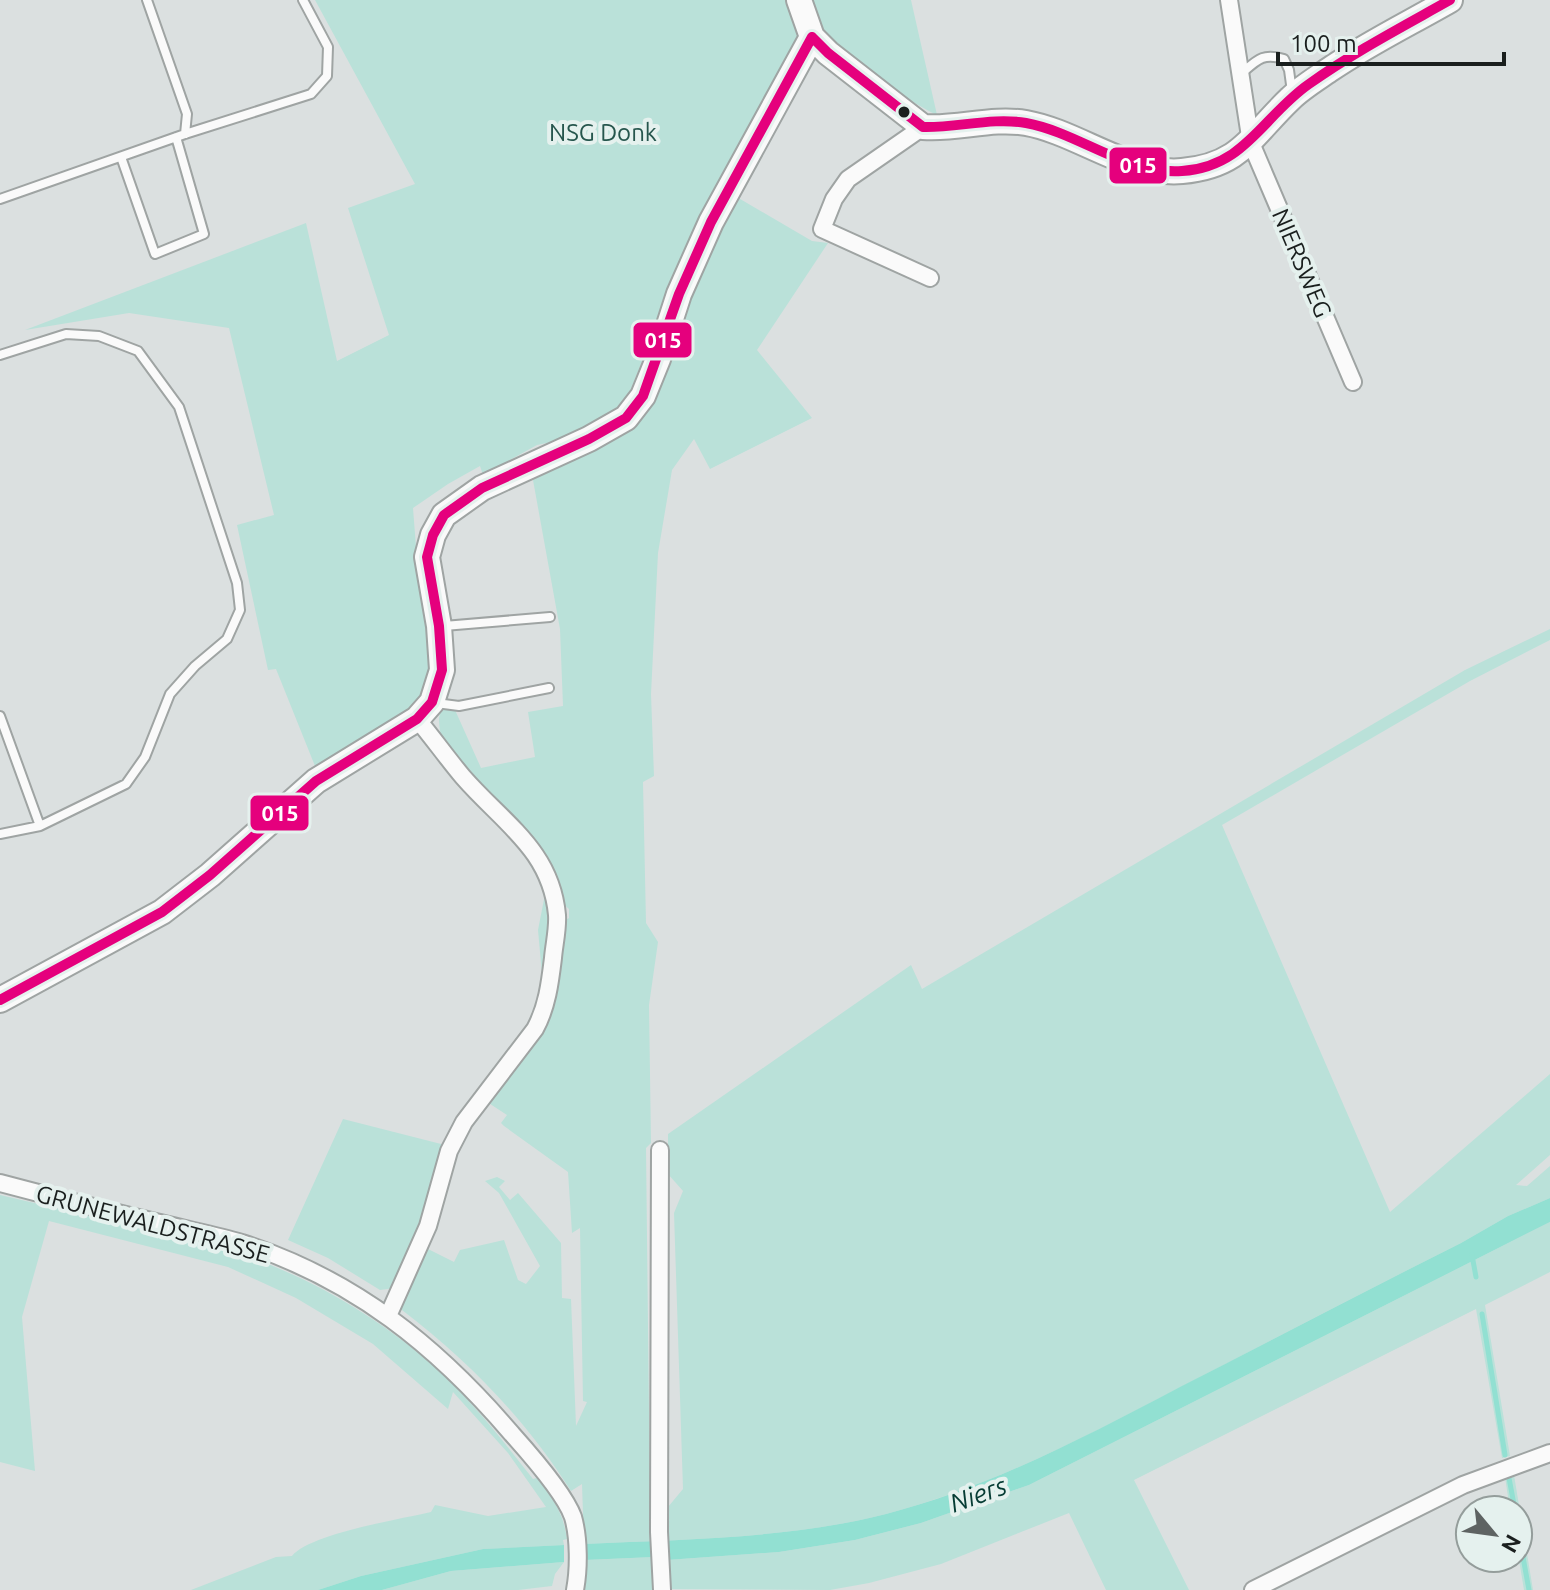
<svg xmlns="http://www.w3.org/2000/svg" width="1550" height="1590" font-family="Ubuntu,sans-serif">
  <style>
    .green { fill: #bae1d9 }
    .water { fill: #92e0d2 }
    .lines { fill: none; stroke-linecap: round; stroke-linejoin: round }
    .stream { stroke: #92e0d2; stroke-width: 5 }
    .lane-casing { stroke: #9fa4a3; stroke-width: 12 }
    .street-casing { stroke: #9fa4a3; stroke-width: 20 }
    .secondary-casing { stroke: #9fa4a3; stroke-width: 28 }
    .lane { stroke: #fafafa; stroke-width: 8 }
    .street { stroke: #fafafa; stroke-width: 16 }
    .secondary { stroke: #fafafa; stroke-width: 24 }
    .bus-1-casing { stroke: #e5f1ee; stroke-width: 16 }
    .bus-1 { stroke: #e5007d; stroke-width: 10 }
    .bus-dot { fill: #1a1f1e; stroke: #e5f1ee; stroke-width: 3 }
    .labels { text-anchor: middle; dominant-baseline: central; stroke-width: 8; stroke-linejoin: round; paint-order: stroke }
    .park-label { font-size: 24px; fill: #26564d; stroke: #e5f1ee }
    .street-label { font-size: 24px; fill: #1a1f1e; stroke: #e5f1ee }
    .water-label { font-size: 26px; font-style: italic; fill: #063c34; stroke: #e5f1ee }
    .line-badge { stroke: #e5f1ee; stroke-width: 3 }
    .badge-label { font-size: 22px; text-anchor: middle; font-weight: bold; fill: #fff }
  </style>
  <rect width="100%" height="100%" fill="#dbe0e0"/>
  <path class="green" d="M315 0H911L937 115C891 93 852 56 813 23L674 282 622 411 556 441 537 445 483 475 480 466 448 484 413 508 417 560 436 660 426 697 320 767 319 763 315 766 276 669 268 670 237 525 274 515 229 328 129 313 25 330 306 223 337 361 389 335 348 208 415 184Z
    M735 196 812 241 828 243 757 350 812 418 710 469 694 439 672 470 658 553 651 694 654 776 643 782 646 923 658 942 649 1005 651 1143 646 1148 650 1503 668 1507 683 1489 674 1213 683 1191 668 1174V1134L911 965 922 989 1465 670 1550 629V640L1470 681 1222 825 1390 1212 1550 1074V1155L1516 1185 1527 1186 1550 1166V1198L1508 1216 1461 1243C1367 1290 1274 1339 1181 1387 1085 1437 990 1487 886 1514 787 1539 686 1539 584 1544L582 1484 571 1491C526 1420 469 1361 402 1310L399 1302 424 1247 454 1262 460 1250 504 1240 518 1280 526 1284 540 1266 499 1193 485 1181 497 1177 505 1181 499 1187 510 1200 518 1193 561 1243 562 1298 571 1299 576 1426 587 1402 583 1401 580 1228 572 1233 568 1172 504 1126 501 1123 507 1115 484 1100 536 1036 563 922 569 918V909L562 903 441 738C439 720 435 713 451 701L481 768 535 757 528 712 563 706 560 629 533 480 633 421 716 229Z
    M547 884 553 912 544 996 538 930Z
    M483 1091 395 1288 380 1290 328 1258 288 1240 343 1119 445 1145Z
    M0 1195C77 1213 156 1229 231 1251 306 1274 379 1317 437 1369 473 1402 503 1441 533 1479L537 1478C554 1500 563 1512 567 1539L563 1540 564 1545 483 1549 361 1576 318 1590H191L276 1557 292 1556C309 1534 401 1519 431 1512L435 1505 488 1516 546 1507 508 1453 453 1392 448 1409 373 1344 296 1298 228 1267 49 1221 22 1317 35 1471 0 1462Z
    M1550 1222V1272L1485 1305 1510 1456 1502 1458 1476 1309 1134 1480 1189 1590H1106L1069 1513 941 1564 869 1583 830 1590 669 1589 667 1560 779 1552 855 1540 921 1523 1029 1485Z
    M1514 1475 1533 1590H1524L1518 1554V1510H1510L1505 1477Z
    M654 1557 657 1590H582L585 1560Z
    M564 1562 555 1574 552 1586 518 1590H382L451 1571Z"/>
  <path class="water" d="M1550 1198V1222L1029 1485 921 1523 855 1540 779 1552 667 1560 654 1557 585 1560 584 1544C686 1539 787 1539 886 1514 990 1487 1085 1437 1180 1387 1274 1339 1367 1290 1461 1243L1508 1216Z
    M564 1545V1562L451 1571 382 1590H318L361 1576 483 1549Z"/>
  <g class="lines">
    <path class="stream" d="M1472 1255 1476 1277
      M1482 1314 1505 1455
      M1509 1478 1515 1510
      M1518 1530 1529 1590"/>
    <g class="lane-casing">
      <path id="lane" d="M147 0 187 114 185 134
        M1242 73C1258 59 1263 53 1284 59L1289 70 1292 92
        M121 157 155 254 204 234 176 137
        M0 199 185 134 311 94 327 76 328 47 303 0
        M0 355 66 334 99 336 138 351 179 407 237 583 240 610 227 639 195 666 170 694 145 757 126 784 40 826 0 834
        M444 626 550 617
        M436 703 459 706 549 688
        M0 716 40 826"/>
    </g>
    <g class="street-casing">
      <path id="street" d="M1229 0 1251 143 1353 382
        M923 127 848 179 834 199 822 229 930 278
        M660 1150 659 1532 662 1590
        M0 1183C53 1197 106 1211 160 1223 187 1230 215 1235 242 1243 354 1279 437 1346 512 1434 529 1453 565 1494 573 1517 579 1538 579 1569 575 1590
        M388 1316 428 1226 449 1151 464 1122 535 1029C547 1007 550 983 553 958 554 945 558 929 557 915 551 850 503 823 463 777 447 758 433 738 417 719
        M1253 1590 1463 1485 1550 1453"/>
    </g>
    <g class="secondary-casing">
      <path id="secondary" d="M799 0 812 37 828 53 923 127C957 130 991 117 1026 123 1077 132 1130 176 1182 171 1241 166 1252 135 1290 99 1301 88 1316 79 1329 70 1367 44 1410 23 1450 0
        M0 1000 162 912 210 875 316 781 417 719 432 702 442 670 439 626 427 557 433 535 444 515 482 488 589 439 626 418 643 396 658 359 679 294 711 222 812 37"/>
    </g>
    <use href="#lane" class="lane"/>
    <use href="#street" class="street"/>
    <use href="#secondary" class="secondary"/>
    <g class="bus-1-casing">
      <path id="bus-1" d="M812 37 828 53 923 127C957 128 992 117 1026 123 1080 133 1126 175 1182 171 1245 167 1263 116 1309 84 1354 52 1402 27 1450 0
        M0 1000 162 912 210 875 316 781 417 719 432 702 442 670 439 626 427 557 433 535 444 515 482 488 589 439 626 418 643 396 679 294 711 222 812 37"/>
    </g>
    <use href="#bus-1" class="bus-1"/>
  </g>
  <circle class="bus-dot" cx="904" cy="112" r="7"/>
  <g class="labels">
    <g class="park-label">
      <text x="603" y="132">NSG Donk</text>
    </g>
    <g class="street-label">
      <text transform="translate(1302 263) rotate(67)">NIERSWEG</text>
      <text transform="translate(153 1224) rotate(15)">GRUNEWALDSTRASSE</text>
    </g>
    <g class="water-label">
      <text transform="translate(978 1494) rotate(-20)">Niers</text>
    </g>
  </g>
  <g class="line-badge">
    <rect x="1108" y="146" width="60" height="39" rx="8" fill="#e5007d"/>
    <rect x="632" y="321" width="61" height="38" rx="8" fill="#e5007d"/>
    <rect x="249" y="794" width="61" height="38" rx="8" fill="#e5007d"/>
  </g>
  <g class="badge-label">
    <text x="1138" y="173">015</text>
    <text x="663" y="348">015</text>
    <text x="280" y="821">015</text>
  </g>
  <g transform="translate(1494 1534) rotate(119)"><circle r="38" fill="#e5f1ee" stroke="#949d9b" stroke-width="2"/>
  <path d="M0-6L14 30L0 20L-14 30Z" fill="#5e6362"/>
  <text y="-12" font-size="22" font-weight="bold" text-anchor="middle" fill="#1a1f1e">N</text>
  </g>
  <path d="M1278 52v12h226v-12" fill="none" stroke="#1a1f1e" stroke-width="4"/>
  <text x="1290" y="52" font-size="24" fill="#1a1f1e" stroke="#e5f1ee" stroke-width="6" paint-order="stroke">100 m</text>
</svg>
